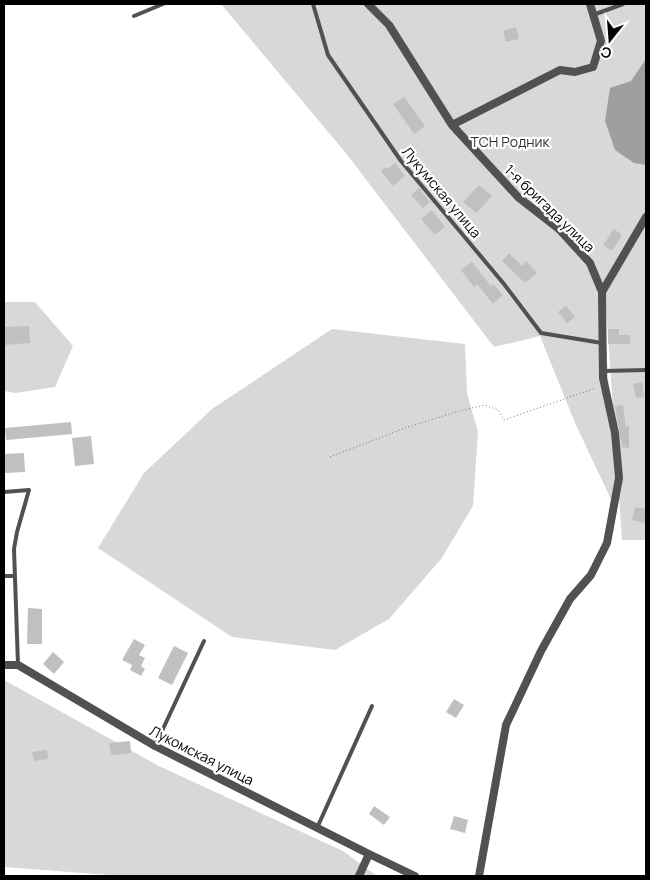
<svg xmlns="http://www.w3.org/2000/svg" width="650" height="880" font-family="Manrope,sans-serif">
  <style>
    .green { fill: #d8d8d8 }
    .water { fill: #9f9f9f }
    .building { fill: #c0c0c0 }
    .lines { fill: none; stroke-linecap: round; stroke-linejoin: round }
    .path { stroke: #737373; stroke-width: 1; stroke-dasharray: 1 2.5; stroke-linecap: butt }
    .service { stroke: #515151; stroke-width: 4 }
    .minor { stroke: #515151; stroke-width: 8 }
    .labels { text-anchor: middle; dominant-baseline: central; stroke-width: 4.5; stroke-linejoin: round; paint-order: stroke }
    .park-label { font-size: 14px; fill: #2f2f2f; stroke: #fff }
    .street-label { font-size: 14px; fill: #000; stroke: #fff }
  </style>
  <rect width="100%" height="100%" fill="#fff"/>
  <path class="green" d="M221 4H646V211L604 284 606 344 617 512 575 423 540 336 494 347 345 152Z
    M646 220V540H622L605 291Z
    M4 302H35L73 346 55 387 15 393 4 391Z
    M332 329 465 344 467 393 478 432 473 506 441 559 389 619 335 650 232 637 98 548 144 473 212 409Z
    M4 680 159 766 343 851 377 876H122L4 867Z"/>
  <path class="water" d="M646 59V165L634 163 615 150 605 121 610 88 631 81Z"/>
  <path class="building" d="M516 27 519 39 506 42 503 31Z
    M404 97 425 126 414 134 393 104Z
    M395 163 405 176 393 186 381 171 386 167 388 169Z
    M479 185 492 196 476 213 463 202Z
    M419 188 430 202 423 208 411 195Z
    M432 210 445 227 435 235 421 219Z
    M614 229 622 235 612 251 603 245Z
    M509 253 522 266 526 261 537 273 525 283 502 261Z
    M472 262 491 286 493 284 503 295 493 304 477 284 474 287 461 270Z
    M566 306 575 317 567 323 558 312Z
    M29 326 30 343 4 345V327Z
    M608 329H619V335H630V344H608Z
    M642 382 644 397 636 398 633 384Z
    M623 405 626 427 629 426V448L622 447 616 412 615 406Z
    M71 422 72 434 6 440 5 428Z
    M91 436 94 464 75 466 72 438Z
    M24 453 25 472 4 473V454Z
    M635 507 646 509 645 523 632 520Z
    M28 608 42 609V644H27Z
    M134 639 145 645 139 655 145 658 141 666 145 669 141 676 130 670 132 665 122 660Z
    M174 646 188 653 172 685 158 678Z
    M53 652 64 662 54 674 43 664Z
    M454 699 464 705 456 718 446 712Z
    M130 741 131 753 111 755 109 743Z
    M47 750 48 759 34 761 32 752Z
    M374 806 390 817 384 825 369 814Z
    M454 816 468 820 465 833 450 829Z"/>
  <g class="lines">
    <path class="path" d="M330 457 405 428 459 411 485 405 498 410 504 420 596 388"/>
    <path class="service" d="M313 4 328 55 401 161 504 284 541 333 602 343
      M593 15 623 4
      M134 16 163 4
      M603 371 646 370
      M4 492 29 490 17 532 14 549 18 665
      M4 576H14
      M155 746 204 641
      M317 828 372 706"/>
    <path class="minor" d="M368 4 389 25 452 125 518 197 559 229 590 263 602 292 603 378 615 433 619 478 607 543 591 575 570 599 541 651 506 725 479 876
      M452 125 560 70 575 72 593 67 601 41 590 4
      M602 292 646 217
      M4 665H18L155 746 369 854 359 876
      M369 854 415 876"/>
  </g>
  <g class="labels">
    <g class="park-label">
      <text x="510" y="141">ТСН Родник</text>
    </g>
    <g class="street-label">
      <text transform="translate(442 192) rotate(50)">Лукумская улица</text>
      <text transform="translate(550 208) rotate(44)">1-я бригада улица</text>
      <text transform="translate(202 755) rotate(27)">Лукомская улица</text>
    </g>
  </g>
  <rect width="650" height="880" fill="none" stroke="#000000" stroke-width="10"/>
  <g transform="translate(610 40) rotate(197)" stroke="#ffffff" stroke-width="4" paint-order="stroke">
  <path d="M0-4L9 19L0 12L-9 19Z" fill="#000000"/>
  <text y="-8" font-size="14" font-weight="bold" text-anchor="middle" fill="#000000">С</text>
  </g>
</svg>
